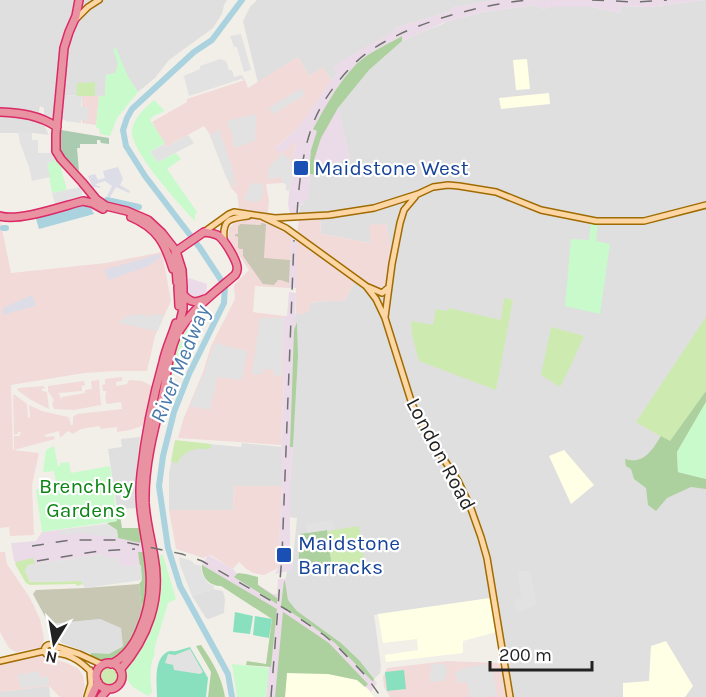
<svg xmlns="http://www.w3.org/2000/svg" width="706" height="697" font-family="Karla,sans-serif">
  <style>
    .residential { fill: #e0dfdf }
    .commercial { fill: #f2dad9 }
    .industrial { fill: #ebdbe8 }
    .education { fill: #ffffe5 }
    .construction { fill: #c7c7b4 }
    .grass { fill: #cdebb0 }
    .forest { fill: #add19e }
    .cemetery { fill: #aacbaf }
    .park { fill: #c8facc }
    .pitch { fill: #88e0be }
    .parking { fill: #e2e2e2 }
    .plaza { fill: #dddde8 }
    .water { fill: #aad3df }
    .lines { fill: none; stroke-linecap: round; stroke-linejoin: round }
    .river { stroke: #aad3df; stroke-width: 6 }
    .major-casing { stroke: #a06b00; stroke-width: 8 }
    .highway-casing { stroke: #dc2a67; stroke-width: 10 }
    .major { stroke: #fcd6a4; stroke-width: 5 }
    .highway { stroke: #e892a2; stroke-width: 7 }
    .rail { stroke: #707070; stroke-width: 1.5; stroke-dasharray: 12 12; stroke-linecap: butt }
    .transit-dot { fill: #1a4fb4; stroke: #fff; stroke-width: 2 }
    .labels { text-anchor: middle; dominant-baseline: central; stroke-width: 4.5; stroke-linejoin: round; paint-order: stroke }
    .transit-label { font-size: 21px; fill: #164399; stroke: #fff; text-anchor: start }
    .street-label { font-size: 21px; fill: #222; stroke: #fff }
    .park-label { font-size: 21px; fill: #0c8416; stroke: #fff }
    .water-label { font-size: 22px; font-style: italic; fill: #4a7aab; stroke: #fff }
  </style>
  <rect width="100%" height="100%" fill="#f2efe9"/>
  <path class="residential" d="M0 0H227L224 5 222 14 213 28 169 60 155 78 138 92 128 77 122 64 115 73 106 75 105 96 58 95 55 118 44 115V108L40 106 38 115 0 109Z
    M257 0H496L452 8 451 11 395 28 396 31 334 67 338 74 331 80 323 68 309 76 298 57 258 83 243 21 250 7Z
    M706 0V697H512L495 598 374 615 381 666 380 673 374 679 359 660 341 643 297 611 288 600 285 581 287 571 292 570 297 518 289 517 290 482 293 447 298 356 297 322H294L296 312 302 315 310 303 327 301H344L355 282 379 290 385 287 390 247 386 224 371 243 321 234 320 217 315 213 299 214 300 205 304 204V200L308 199 310 174 316 175 320 164 350 160 338 108 369 70 402 41 422 32 445 23V22L483 12 536 5 542 9 551 7H592L620 13 621 6 649 7Z
    M0 115 31 117 43 123 49 135 34 133H0Z
    M140 437 137 465 138 508 117 509 108 449 122 447 121 439Z
    M176 441 241 447 242 443 282 447V486H234L233 510H169V473Z
    M213 589 223 591 225 599 224 613 209 619 206 618 192 596Z
    M100 619 121 628 123 647 114 655H94L62 643 53 635 49 624Z
    M49 686 50 697H0V692Z"/>
  <path class="commercial" d="M298 57 309 76 323 67 331 80 305 120 296 130 276 147 282 154 293 141 296 143 293 156 295 157 294 164 291 165 281 177 283 183 266 184 269 201 268 213 239 209 237 194 231 188 209 133 204 126 166 147 152 122 187 102V99L245 80 248 88Z
    M82 96H99L96 125 82 123Z
    M247 217 271 222 292 237 289 288 255 286 253 312 284 316V377L281 445 178 438 183 420 203 372 211 346 235 299 234 285 249 270 228 239 229 228 238 220Z
    M320 217 321 234 371 243 369 225 386 224 390 247 386 287 379 290 355 282 344 301H327L310 303V310L302 315 296 312V242L299 220Z
    M0 219 11 273 106 263 162 252 171 301 155 336 147 371H116L84 373 11 385 13 450 39 453 32 485 34 535 10 536 9 527 0 528Z
    M122 377V381L116 382V386L127 384 129 380 142 381 152 386 147 413 142 426 130 430 117 432V427L101 429 99 426 81 429 73 434 68 431 60 438 59 431 45 435V437L54 436 55 439 14 450V436H20V433L22 432H18V434L14 435 13 396 14 394 27 404 28 418 30 417 29 405 42 411 68 417 69 418 71 425H73V417L77 414 122 409 121 402 108 404 106 403 105 396 106 395V391H103L102 385 105 384V379Z
    M99 380 101 405 74 410 54 409 52 403 54 400 48 391V386L84 381 85 385 82 386V391L59 393 61 400 62 397 85 393V390L92 389 91 381Z
    M44 386 45 388 42 389V391L47 392 49 409 31 400 17 390 18 388Z
    M234 486H282L278 568 264 575 253 573 245 568 239 562 233 569 210 555 203 558 176 549 169 510H233Z
    M0 552H5L7 564 30 598 40 619 44 638 43 647 16 652 9 648 0 632Z
    M41 656 64 662 78 668 83 676 85 687 82 697H60L49 686 0 692V663Z
    M447 661 500 663 506 697H390L384 687 383 677 387 668Z"/>
  <path class="industrial" d="M496 0H706L649 7 621 6 620 13 592 7H551L542 9 536 5 483 12 445 22 411 37 402 41 369 70 338 108 350 160 320 164 316 163V175H310L308 200H304V204H300L298 214H290L288 204 290 183 293 179 295 158 293 156 296 143 293 142 282 154 275 148 296 130 304 120 331 80 338 74 333 67 360 50 395 31V28L451 11V8Z
    M292 237 296 242V288H289Z
    M189 278 207 284 206 293 201 298 189 295 185 291V285Z
    M289 292 296 293 295 322H297L298 356 293 447 290 482V557H293L292 570 275 574 278 568 282 486 281 445 284 377V316H287Z
    M107 524 141 542 144 552 138 553 141 565 122 567 104 557 103 554 28 565 25 571 14 561 11 543 36 541 42 532Z
    M208 555 233 569 238 575 251 580 273 594H277L278 579H286L288 600 297 611 341 643 359 660 377 683 371 692 346 667 287 673 285 697H266L273 617 201 566Z"/>
  <path class="education" d="M527 59 530 89 516 90 513 60Z
    M549 93 550 104 501 109 499 98Z
    M564 450 594 485 571 504 549 456Z
    M490 598 496 632 463 641V653L386 662 385 655 418 650 417 639 383 643 378 614Z
    M666 641 693 686 685 697H623V683L649 681 651 646Z
    M287 673 328 674 357 680 369 690 374 697H285Z"/>
  <path class="construction" d="M261 223 266 224 264 258 290 260 289 283 281 280H278L274 285 263 284 243 256V249H239L238 247V237L235 236V234H238V227L240 224 261 225Z
    M139 584 142 611 130 638 123 647 121 628 100 619 49 624 33 594 36 590 85 588Z"/>
  <path class="grass" d="M95 82V96H76L77 83Z
    M504 298 513 300 496 390 419 361 412 335 411 321 433 325 436 309 448 311 449 308 501 320Z
    M706 317V391L670 442 636 422Z
    M551 327 584 336 571 365 560 387 541 375Z
    M175 440 211 444V448C206 450 201 448 197 449 189 450 179 457 177 464L171 461Z
    M359 526 365 565 332 568 328 531Z
    M33 558 35 564 28 565 25 571 30 582 81 581 83 584 77 586 76 584 30 585 26 583 15 564 16 562Z
    M99 676a10 10 0 1 1 20 0a10 10 0 1 1-20 0Z"/>
  <path class="forest" d="M402 36V41L369 70 338 108 321 138 314 160 316 163V175L310 174 309 172 311 150 317 131 313 129C324 109 336 87 351 70 364 54 385 46 402 36Z
    M297 322 298 356 293 447H290L294 330Z
    M706 391V402L677 452 678 472 706 479V489L691 487 667 498 656 511 648 505 646 488 634 479 631 469 626 466 625 459C644 465 652 450 661 436L670 441Z
    M117 509H119L122 528H139L138 518 140 517 142 536 140 543 118 538 117 530 108 524 107 523 117 521Z
    M327 530 332 568 298 572 300 534Z
    M138 552H144C146 575 149 601 141 623 139 629 135 634 132 640 121 659 112 665 90 658L91 653 109 654 122 647 130 638 142 611 139 584 142 580Z
    M202 565 277 609 271 667 246 665 247 661 266 664 272 619 221 586C209 586 201 577 202 565Z
    M238 573 246 574 258 577V585L277 598V604L234 577Z
    M284 581H285L288 600 297 611 341 643 359 660 374 679 373 682 335 643 308 623 281 606Z
    M283 612 329 643 368 684 365 687 357 680 328 674 287 673 285 697H275Z
    M201 645C212 661 222 677 225 697H208L211 672 196 646Z"/>
  <path class="cemetery" d="M61 130 109 138V144L101 143 100 140H97V144H80V148H77L79 171 59 152Z"/>
  <path class="park" d="M116 48 128 77 138 92 117 118 110 136 100 134 99 128H96L99 96H105L106 75 115 73 118 64 113 49Z
    M154 100 164 110 163 112 153 116 150 120 165 143 150 152 158 162 176 153 181 159 167 169 197 212 195 215V221C181 206 129 150 132 130 135 116 144 109 154 100Z
    M60 157 66 167 61 169 67 190 52 193 47 163 54 161V158Z
    M591 223H598L596 241 610 244 600 314 565 306 571 239 589 240Z
    M188 328 191 332 192 339 173 375H172C175 355 177 345 188 328Z
    M706 402V479L678 472 677 452Z
    M54 446 58 466H60V463L69 462 71 473 110 466 117 521 42 532 36 489 55 487 56 484 54 471 43 472 46 450Z
    M157 555H163L176 599 168 603 154 650 155 653C149 667 150 677 152 692L148 696 133 687 125 677 128 666 148 633 159 602 160 588Z
    M232 664 269 668 266 697H237Z"/>
  <path class="pitch" d="M235 612 253 616 250 634 233 632Z
    M255 616 272 619 269 638 253 635Z
    M190 647 208 678 206 697H157C157 684 153 660 167 652 172 650 171 652 176 651 181 650 186 648 190 647Z
    M404 670 406 689 387 691 385 672Z"/>
  <path class="parking" d="M241 34 251 70 244 72 237 47H234L230 36Z
    M220 59 226 61 229 70H232L234 77 242 75 245 80 241 79 189 96 184 76 200 69V66Z
    M301 88 305 95 273 114 269 108Z
    M64 95 82 96 81 107H88V121L81 120V123L65 121V120L62 119Z
    M254 114 256 117 255 141 234 148 232 139 233 138 227 121Z
    M219 129 235 177 232 178 236 185 233 187 226 177 210 135Z
    M18 130 32 132V140H38V153H52L55 161 47 163 50 177 32 181 29 167 20 143Z
    M188 135 194 143 158 162 150 152 164 144 166 147Z
    M282 154 286 157 289 156 291 164H294L293 179 290 183 289 191 286 190V184L283 183 281 177 269 179 267 173 270 166Z
    M251 183 262 184 264 192 260 201 255 202 244 200Z
    M81 187 82 192 81 197 55 204 52 193Z
    M140 314 152 317V314L164 315 158 330 155 331 120 323V320H124V317Z
    M260 318H284L282 376 274 375V370L263 369 262 375 252 374Z
    M215 343 247 351 242 379 240 380 217 377 210 410 190 406 203 375 207 370 205 369Z
    M332 520 334 529 307 533 306 524Z
    M107 524 117 530 118 538 79 533 61 535 60 530Z
    M103 554 105 557 117 558 122 567 141 565 142 580 85 588 81 581 30 582 25 571 28 565Z
    M179 557 192 561 194 564 201 566 202 574 208 583 214 586 213 589 192 596 180 565Z
    M518 571H530L537 605 517 613 514 600 521 598Z
    M190 649 203 672 200 674 174 670 173 665 165 663 168 654 175 655Z
    M431 664H444L447 668 446 679H444V681L430 682Z
    M486 664 487 668 492 667 497 695 487 697H470L467 682 458 683 455 672 460 671V669Z
    M39 671 40 678 48 676 49 685 21 688 17 675Z"/>
  <path class="plaza" d="M118 167 123 179 120 185 130 191 129 193 116 187 110 197H108L107 196 112 186 105 181 96 184 97 186H100V188L94 187V191L88 176 95 174 98 180 105 178 103 171Z
    M159 254 160 258 148 266 109 280 104 270Z
    M32 295 36 306 3 315V308Z"/>
  <path class="water" d="M85 204 90 206 94 214 39 229 35 216Z"/>
  <g class="lines">
    <path class="river" d="M107 200 139 207
      M3 228H6
      M232 697 228 674 180 586 168 548 159 486 163 456 174 412 189 374 224 303 225 286 200 248 145 176 126 146 123 130 127 118 132 109 194 52 212 40 242 0"/>
    <g class="major-casing">
      <path id="major" d="M75 20 88 7 99 0
        M263 217 286 228 366 286 376 299 385 318 412 404 424 429 458 481 470 506 481 537 487 558 510 697
        M204 232 229 214 234 212 275 218 329 215 374 208 418 194 433 187 448 185 459 186 496 192 541 210 596 221H644L706 205
        M224 240C222 219 230 218 248 216
        M368 287 382 293 388 288
        M385 317 392 264 400 223 404 210 415 197
        M44.5 650a5.5 5.5 0 1 1 11 0a5.5 5.5 0 1 1-11 0Z
        M54 646 79 654 103 665
        M54 653C72 653 85 665 96 677
        M0 661 44 651
        M87 697 91 684 90 670"/>
    </g>
    <g class="highway-casing">
      <path id="highway" d="M79 0 76 16 69 32 64 48 56 134V151L61 159 82 182 96 199 106 206 127 211 148 220 162 233 176 251 182 270 183 287V309L178 330
        M0 112C21 113 39 115 57 127
        M0 216C19 222 63 206 83 201L92 203 103 209
        M131 217C157 228 165 243 173 269
        M178 287 179 306
        M182 293C189 302 195 304 205 299
        M96 676a13 13 0 1 1 26 0a13 13 0 1 1-26 0Z
        M111 664C126 657 134 645 140 630 166 572 134 531 141 474 145 437 153 397 163 362 166 348 172 336 176 323
        M120 670C148 638 162 599 154 557 151 539 146 521 145 503 144 468 153 432 162 399 167 379 167 357 176 337 189 311 214 293 235 275 236 273 237 272 237 270 239 263 225 241 219 236 214 233 209 233 204 232L175 252 177 282
        M91 697 98 682
        M101 697 108 689"/>
    </g>
    <use href="#major" class="major"/>
    <use href="#highway" class="highway"/>
    <path class="rail" d="M592 0 636 2 667 0
      M297 214C299 183 302 153 313 124 321 102 338 80 354 64 391 27 477 5 528 0
      M32 546 71 540H115L182 554 202 561 287 610 324 635 336 645 366 676 381 697
      M37 561 99 551 135 549
      M271 697 282 555 294 240"/>
  </g>
  <g class="transit-dot">
    <rect x="293" y="160" width="16" height="16" rx="3"/>
    <rect x="276" y="547" width="16" height="16" rx="3"/>
  </g>
  <g class="labels">
    <g class="transit-label">
      <text x="314" y="168">Maidstone West</text>
      <text x="298" y="543">Maidstone<tspan x="298" dy="24">Barracks</tspan></text>
    </g>
    <g class="street-label">
      <text transform="translate(441 454) rotate(62)">London Road</text>
    </g>
    <g class="park-label">
      <text x="86" y="486">Brenchley<tspan x="86" dy="24">Gardens</tspan></text>
    </g>
    <g class="water-label">
      <text transform="translate(180 364) rotate(-68)">River Medway</text>
    </g>
  </g>
  <g transform="translate(54 643) rotate(191)" stroke="#ffffff" stroke-width="4.5" paint-order="stroke">
  <path d="M0-4.5L10 22L0 15L-10 22Z" fill="#222222"/>
  <text y="-9" font-size="16" font-weight="bold" text-anchor="middle" fill="#222222">N</text>
  </g>
  <path d="M490 661v9h102v-9" fill="none" stroke="#222222" stroke-width="3"/>
  <text x="499" y="661" font-size="18" fill="#222222" stroke="#ffffff" stroke-width="4.5" paint-order="stroke">200 m</text>
</svg>
